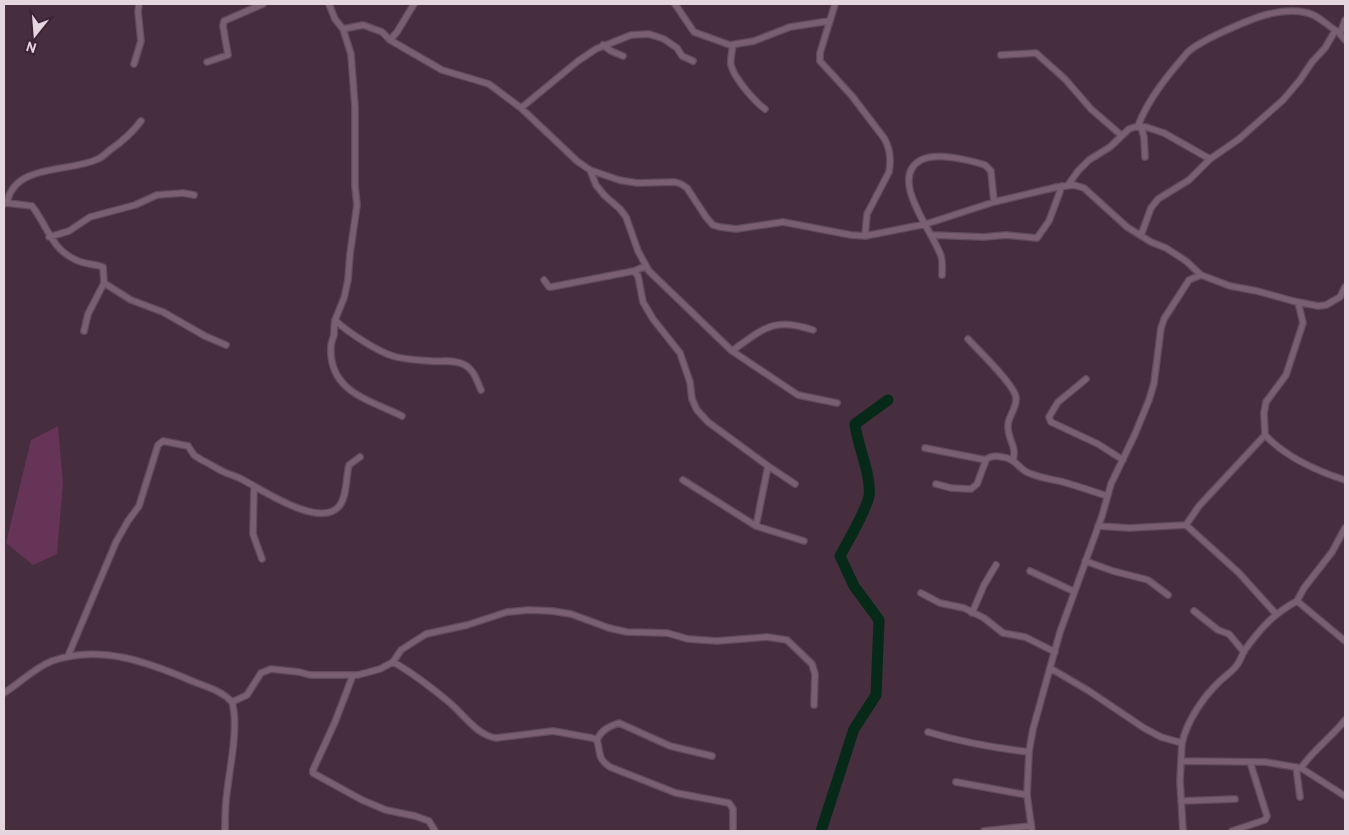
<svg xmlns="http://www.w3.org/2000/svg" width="1349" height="835" font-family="Overpass,sans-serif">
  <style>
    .green { fill: #663456 }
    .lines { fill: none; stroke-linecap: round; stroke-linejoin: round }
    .river { stroke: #072918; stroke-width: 11 }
    .street-casing { stroke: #604b59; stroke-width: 8 }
    .street { stroke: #7a5f70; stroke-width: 5.5 }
  </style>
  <rect width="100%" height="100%" fill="#462e3e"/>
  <path class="green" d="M58 426 63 483 57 554 33 565 6 543 31 440Z"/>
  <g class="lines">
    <path class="river" d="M821 831 854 729 876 695 879 620 854 586 840 556C848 541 866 511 869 496 872 476 857 445 855 424L888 400"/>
    <g class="street-casing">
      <path id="street" d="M329 4 335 19 343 29 351 54 355 107V186L357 205 350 254 348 280 344 298 335 320C346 331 378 352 393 356 405 360 419 360 431 361 442 362 455 359 465 365 474 370 477 381 481 390
        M675 4 694 32 730 45 754 41 790 27 829 21
        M835 4 820 53V61L852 96 884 138C890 148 891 161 889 172L867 214 865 236
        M1345 20 1340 34 1345 40
        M343 29 363 25 382 32 390 40 442 70 489 84 521 108 577 161 590 170 619 180 637 183 675 182 681 184 687 188 706 217 713 225 720 227 736 229 783 222 851 235 865 236 926 224 994 202 1057 187 1074 185 1084 188 1127 227 1151 242 1166 248 1186 261 1201 275
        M390 40 397 32 414 4
        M603 45 611 51 623 56
        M733 45C732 52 730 59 731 65 734 78 755 102 765 109
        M1001 55 1036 53 1065 79 1091 109 1121 135
        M207 62 228 55 223 26 224 21 263 4
        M134 64 141 41 138 12 139 4
        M521 108 578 61 596 49 631 35 649 34 664 39 677 48 682 56 693 61
        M1138 126C1148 99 1168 75 1187 53 1198 41 1252 18 1269 14 1281 11 1296 10 1308 13 1320 16 1328 27 1340 33
        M1141 127 1144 137 1145 157
        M590 170 596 185 604 195 620 209 626 217 638 251 649 271 732 351 798 395 837 403
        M1068 185 1078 171 1089 160 1110 147 1129 129 1135 127H1146L1164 133 1210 159
        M7 203C14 163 69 173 98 159 103 157 106 153 110 150 123 141 132 133 141 121
        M4 204 7 203 32 206C47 225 51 249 76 260 84 264 94 264 103 267L104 283 131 300 163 312 205 336 226 345
        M931 235 984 237 1006 235 1037 238 1049 221 1062 186
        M1141 235 1151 208 1158 199 1189 180 1210 159 1239 139 1283 100 1300 80 1312 62 1325 48 1335 31
        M49 237 69 231 90 217 135 205 157 195 183 193 194 195
        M634 271 638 276 643 302 653 319 680 353 690 382 692 399 697 410 708 422 768 466 795 484
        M942 275C942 269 943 262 941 256 934 233 887 178 921 160 937 152 969 160 985 165L991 171 994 202
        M544 280 549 287H551L634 271 646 266
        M335 320C334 325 334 330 334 335 333 339 331 342 331 346 328 392 370 400 402 416
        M84 331 88 314 104 283
        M968 339C977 349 1016 386 1016 398 1017 409 1007 417 1008 427 1008 440 1017 446 1013 460
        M732 351C764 328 773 317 813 330
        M1086 379 1058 402 1049 417 1051 422 1098 444 1123 460
        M1265 435C1285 456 1317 471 1345 480
        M925 448 986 460
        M768 466 756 526 804 541
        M683 480 756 526
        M936 484 951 488 971 489 977 484 986 460C991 454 1000 456 1007 458 1017 461 1020 470 1029 473 1040 478 1051 479 1063 482 1077 486 1092 491 1107 496
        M254 487 253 534 262 559
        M1186 525 1239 573 1276 614
        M1098 526 1129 528 1186 525 1199 506 1265 435 1264 413 1266 402 1286 375 1303 323 1298 302
        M1085 561 1113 571 1148 580 1168 595
        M1030 571 1073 591
        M921 593 940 603 964 608 984 618 1003 633 1025 637 1055 652
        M1297 601 1304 588 1332 552 1345 528
        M1194 611 1218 630 1229 634 1244 652
        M972 613 984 585 996 565
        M68 656 116 542 128 521 139 506 158 445 163 441 188 446 194 455 200 459C208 463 216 468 224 472 231 475 239 477 245 481 264 491 322 530 340 505 347 496 346 476 349 465L360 457
        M393 662C413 673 432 688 450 703 464 715 477 735 496 738L553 731 592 738 597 740C601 754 597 758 610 767L676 793 729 803 733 809V831
        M1050 668 1089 691 1144 728 1161 737 1182 743 1180 781 1183 831
        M353 675 335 722 313 770V773L362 800 386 810 415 816 429 821 435 831
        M4 693C20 683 34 668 52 661 99 644 148 662 192 681 206 687 221 690 232 702
        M232 702 247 695 261 673 271 669 299 672 310 675H358L380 669 393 662 401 650 426 634 467 625 507 612 529 610 552 611 571 614 609 628 627 632 667 633 688 639 717 641 767 637 787 640 812 664 815 674 814 705
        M928 732C961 742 995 748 1029 752
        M597 740C601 730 610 726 619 723L670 746 712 756
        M1182 743C1187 721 1203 697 1220 681 1226 675 1232 672 1237 665 1240 661 1242 656 1244 651 1260 629 1273 614 1297 601L1345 641
        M1182 761 1265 762 1301 768C1314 749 1332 737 1345 720
        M1296 767 1300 797
        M1301 768 1345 796
        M956 782 1027 795
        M1181 801 1235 799
        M225 831C225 818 225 805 227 792 230 766 239 726 232 702
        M984 831 1031 826
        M1032 831 1027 795 1029 752 1033 729 1060 632 1102 516 1111 484 1135 434 1149 400 1154 383 1161 328 1164 319 1189 280 1201 275 1230 286 1257 291 1293 301 1318 306 1326 305 1340 297 1345 287
        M1232 831 1265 820 1267 816 1250 762"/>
    </g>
    <use href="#street" class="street"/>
  </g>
  <rect width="1349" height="835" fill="none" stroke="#e5d5de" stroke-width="10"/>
  <g transform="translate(35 35) rotate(197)" stroke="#3c2434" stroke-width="4" paint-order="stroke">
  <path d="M0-4L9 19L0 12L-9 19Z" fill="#e5d5de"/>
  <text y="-8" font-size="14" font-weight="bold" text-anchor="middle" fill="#e5d5de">N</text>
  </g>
</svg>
